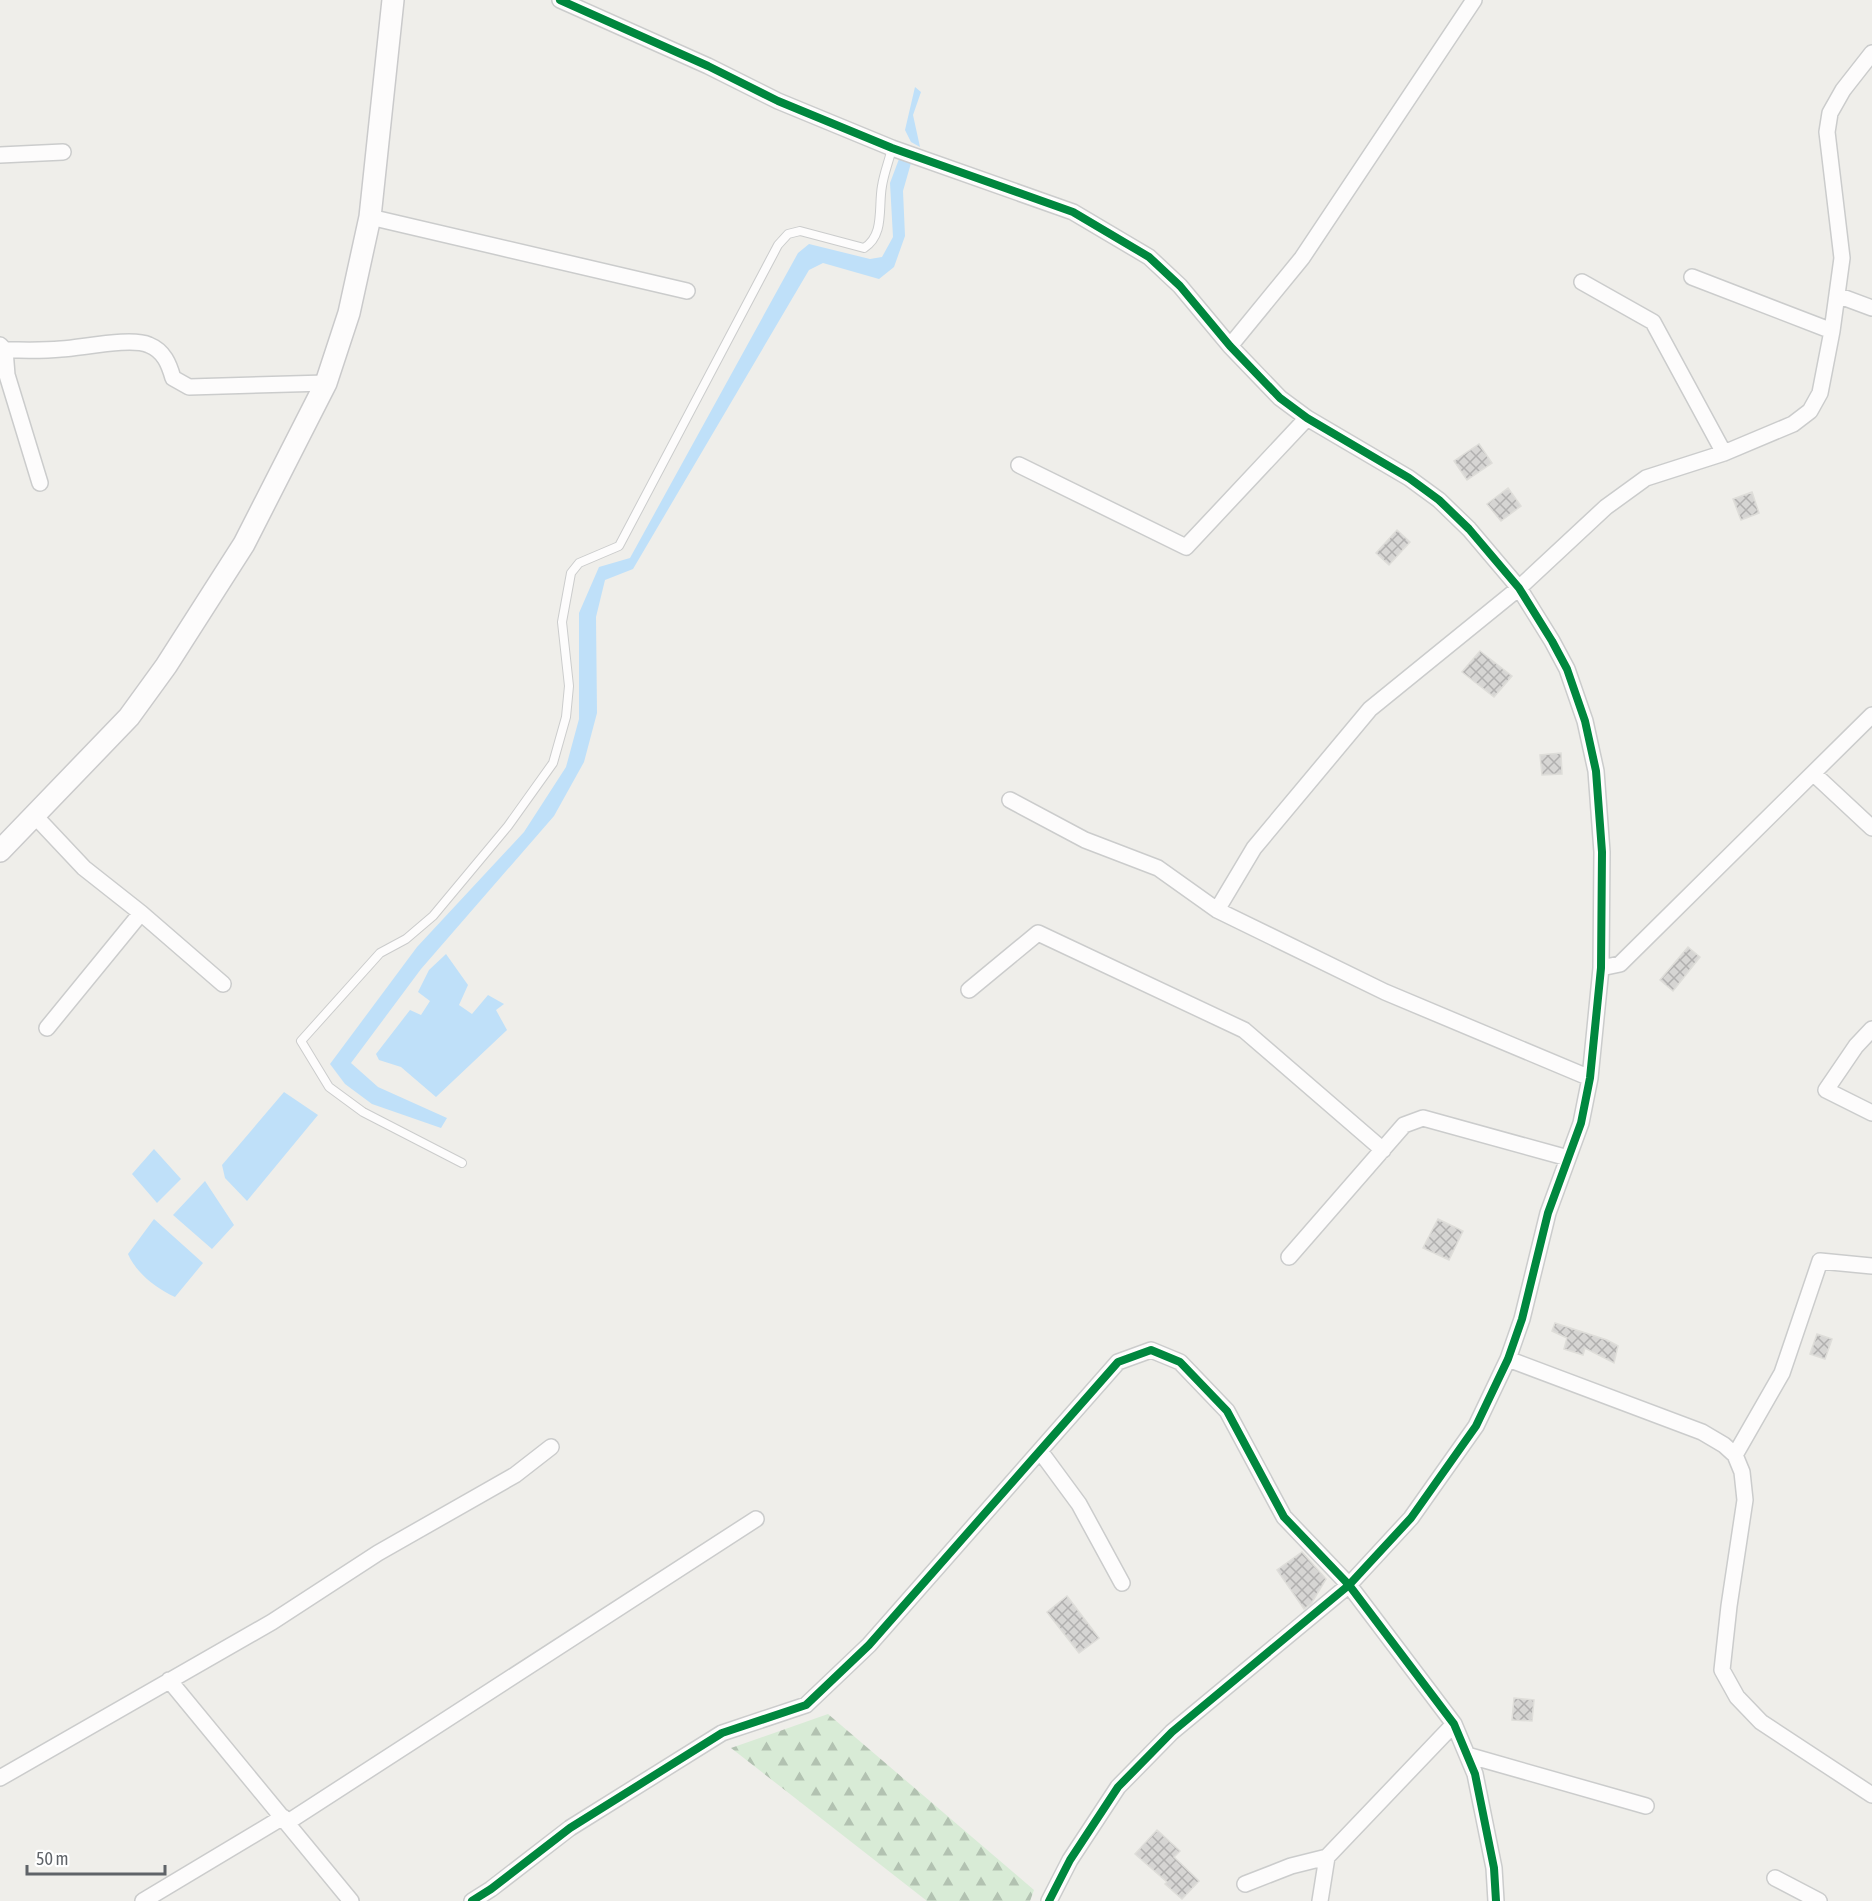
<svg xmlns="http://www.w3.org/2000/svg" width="1872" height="1901" font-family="'Asap Condensed',sans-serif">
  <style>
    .forest { fill: url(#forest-firs) }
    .water { fill: #bfe0f9 }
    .building { fill: url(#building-cross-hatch); stroke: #deddd9; stroke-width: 1.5 }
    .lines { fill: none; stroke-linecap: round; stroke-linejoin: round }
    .lane-casing { stroke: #cbcccc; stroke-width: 10 }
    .street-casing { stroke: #cbcccc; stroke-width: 18 }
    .secondary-casing { stroke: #cacacb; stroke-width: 24 }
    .lane { stroke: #fdfcfc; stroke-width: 8 }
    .street { stroke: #fdfcfc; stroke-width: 15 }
    .secondary { stroke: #fdfcfc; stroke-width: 21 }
    .cycleway-casing { stroke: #fff; stroke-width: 11 }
    .cycleway { stroke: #00873e; stroke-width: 8 }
  </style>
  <defs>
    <pattern id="forest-firs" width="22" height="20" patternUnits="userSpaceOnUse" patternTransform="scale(1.5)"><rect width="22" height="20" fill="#d8ebd6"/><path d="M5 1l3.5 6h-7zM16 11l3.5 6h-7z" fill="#b2c2b1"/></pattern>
    <pattern id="building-cross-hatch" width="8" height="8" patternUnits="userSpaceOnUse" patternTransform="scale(1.5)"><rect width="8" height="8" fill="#d6d5d3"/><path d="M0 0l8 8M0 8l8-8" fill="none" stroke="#b1b0af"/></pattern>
  </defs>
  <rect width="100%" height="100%" fill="#efeeea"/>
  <path class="forest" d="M828 1714 1034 1890 1030 1901H927L731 1748Z"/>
  <path class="water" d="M915 87 921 92 913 115 920 147 911 142 905 130Z
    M899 159 911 163 903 191 905 236 894 267 879 279 823 263 809 270 633 569 605 580 596 617 597 713 584 762 554 816 421 969 351 1063 378 1087 447 1118 441 1128 372 1104 345 1084 330 1064 417 947 524 832 566 767 579 719V613L599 567 630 558 798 253 809 244 870 259 882 257 893 237 890 183Z
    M446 954 468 985 459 1005 472 1014 488 995 504 1004 496 1010 507 1030 436 1097 401 1067 379 1060 376 1054 410 1010 421 1015 430 1001 418 992 429 970Z
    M284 1092 318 1115 247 1201 225 1178 222 1165Z
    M154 1149 181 1179 157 1203 132 1174Z
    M205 1181 234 1225 212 1249 173 1215Z
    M154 1219 203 1263 175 1297C157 1289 136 1273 128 1254Z"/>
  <path class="building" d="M1479 444 1492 463 1467 480 1454 461Z
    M1508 488 1521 506 1501 521 1487 504Z
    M1752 492 1759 513 1741 520 1733 499Z
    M1397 530 1410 542 1389 565 1376 553Z
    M1480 651 1512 676 1494 697 1462 672Z
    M1561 753 1562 774 1542 775 1540 755Z
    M1688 947 1700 957 1673 991 1660 980Z
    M1438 1219 1463 1231 1449 1260 1423 1248Z
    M1555 1323 1607 1340 1618 1346 1614 1363 1585 1348 1583 1355 1564 1349 1567 1338 1552 1331Z
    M1817 1334 1832 1339 1825 1359 1810 1354Z
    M1302 1552 1326 1579 1311 1604 1304 1609 1277 1570Z
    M1067 1596 1099 1638 1079 1653 1047 1612Z
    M1514 1698 1534 1700 1532 1721 1512 1720Z
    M1157 1830 1180 1851 1174 1857 1199 1881 1182 1899 1165 1884 1167 1882 1135 1854Z"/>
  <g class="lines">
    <g class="lane-casing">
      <path id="lane" d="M462 1163 363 1112 329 1087 301 1041 380 953 406 939 433 916 508 826 553 763 566 717 569 686 562 622 571 573 579 563 619 546 778 245 788 234 800 231 864 248C885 235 878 207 882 186 884 173 889 161 892 148"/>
    </g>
    <g class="street-casing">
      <path id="street" d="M560 0 708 66 778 101 892 148 1073 212 1149 257 1180 286 1230 346 1280 398 1307 418 1409 478 1439 500 1469 529 1519 588 1552 641 1567 669 1585 721 1596 771 1602 852 1601 968 1590 1078 1581 1123 1548 1213 1522 1319 1508 1359 1476 1426 1411 1518 1349 1585 1172 1732 1118 1787 1070 1860 1049 1901
        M0 155 63 152
        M370 217 687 291
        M1692 277 1832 331
        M1582 282 1653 322 1724 453
        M1837 295 1872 308
        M0 345 5 350 7 375 40 483
        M1230 346 1302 258 1474 0
        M5 350C23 350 42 351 61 349 82 348 131 337 149 345 164 351 169 364 173 378L189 387 326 383
        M1019 465 1186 547 1307 418
        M1814 774 1872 828
        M1010 800 1085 840 1158 868 1217 910 1385 992 1590 1078
        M35 816 84 868 141 913 223 984
        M1217 910 1254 848 1370 709 1519 588 1606 507 1646 478 1724 453 1793 424 1810 411 1820 393 1832 331 1842 258 1827 132 1830 113 1843 90 1872 53
        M1601 968 1620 964 1872 715
        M969 990 1038 933 1244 1030 1383 1150
        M47 1028 141 913
        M1872 1029 1856 1046 1826 1090 1872 1113
        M1289 1257 1404 1125 1423 1118 1568 1158
        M1508 1359 1702 1432 1724 1445 1735 1455 1742 1472 1745 1500 1729 1606 1722 1670 1737 1697 1761 1722 1872 1795
        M1040 1451 1079 1504 1122 1583
        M1735 1455 1782 1373 1820 1261 1872 1266
        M169 1680 351 1901
        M1467 1755 1646 1806
        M0 1778 272 1622 378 1553 515 1475 551 1447
        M288 1822 756 1519
        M1775 1878 1819 1901
        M1245 1884 1291 1866 1327 1857 1454 1724
        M143 1901 283 1817
        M472 1901 491 1889 570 1828 722 1733 806 1705 869 1645 1118 1362 1151 1350 1180 1362 1227 1411 1284 1517 1349 1585 1454 1724 1475 1774 1494 1868 1496 1901
        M1320 1901 1327 1857"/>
    </g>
    <g class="secondary-casing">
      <path id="secondary" d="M0 851 129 717 166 666 244 544 326 383 349 313 370 217 393 0"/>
    </g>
    <use href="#lane" class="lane"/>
    <use href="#street" class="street"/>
    <use href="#secondary" class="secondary"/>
    <g class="cycleway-casing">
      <path id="cycleway" d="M560 0 708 66 778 101 892 148 1073 212 1149 257 1180 286 1230 346 1280 398 1307 418 1409 478 1439 500 1469 529 1519 588 1552 641 1567 669 1585 721 1596 771 1602 852 1601 968 1590 1078 1581 1123 1548 1213 1522 1319 1508 1359 1476 1426 1411 1518 1349 1585 1172 1732 1118 1787 1070 1860 1049 1901
        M472 1901 491 1889 570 1828 722 1733 806 1705 869 1645 1118 1362 1151 1350 1180 1362 1227 1411 1284 1517 1349 1585 1454 1724 1475 1774 1494 1868 1496 1901"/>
    </g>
    <use href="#cycleway" class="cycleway"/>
  </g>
  <path d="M27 1865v9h138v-9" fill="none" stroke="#5f6368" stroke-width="3"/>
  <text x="36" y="1865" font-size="18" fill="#5f6368" stroke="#ffffff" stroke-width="4.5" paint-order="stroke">50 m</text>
</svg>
